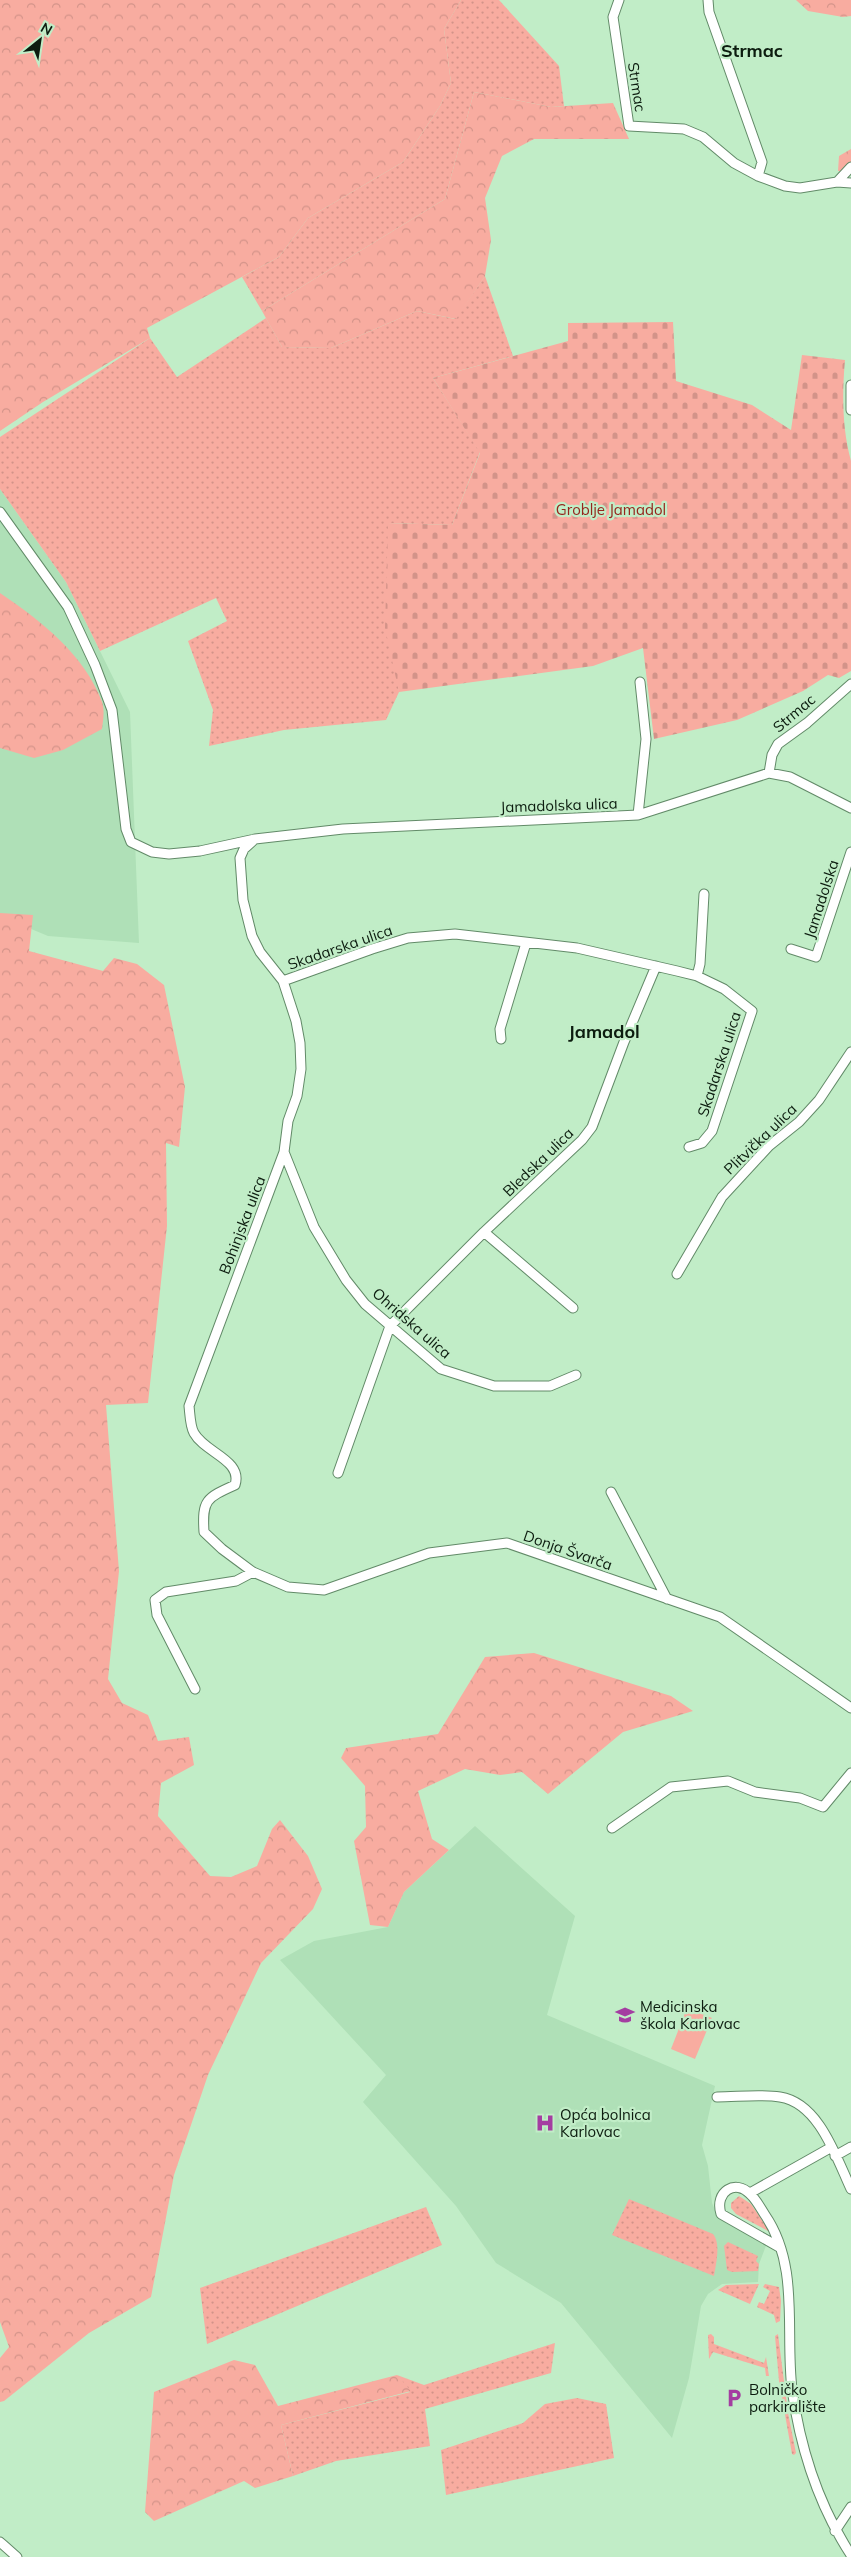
<svg xmlns="http://www.w3.org/2000/svg" width="851" height="2557" font-family="Mulish,sans-serif">
  <style>
    .built { fill: #afe0b7 }
    .grass { fill: url(#grass-dots) }
    .forest { fill: url(#forest-crowns) }
    .cemetery { fill: url(#cemetery-stones) }
    .pitch { fill: #f8aca0 }
    .lines { fill: none; stroke-linecap: round; stroke-linejoin: round }
    .minor-casing { stroke: #628a68; stroke-width: 11 }
    .minor { stroke: #fff; stroke-width: 9 }
    .labels { text-anchor: middle; dominant-baseline: central; stroke-width: 4.5; stroke-linejoin: round; paint-order: stroke }
    .street-label { font-size: 15px; fill: #0c1c0f; stroke: #c1edc7 }
    .park-label { font-size: 15px; fill: #95261d; stroke: #c1edc7 }
    .poi-label { font-size: 15px; fill: #0c1c0f; stroke: #c1edc7; text-anchor: start }
    .quarter-label { font-size: 18px; font-weight: bold; fill: #0c1c0f; stroke: #c1edc7 }
  </style>
  <defs>
    <pattern id="grass-dots" width="8" height="8" patternUnits="userSpaceOnUse" patternTransform="scale(1.25)"><rect width="8" height="8" fill="#f8aca0"/><path d="M2 2h.1M6 6h.1" fill="none" stroke="#d39389" stroke-width="1.8" stroke-linecap="round"/></pattern>
    <pattern id="forest-crowns" width="20" height="18" patternUnits="userSpaceOnUse" patternTransform="scale(1.25)"><rect width="20" height="18" fill="#f8aca0"/><path d="M2 6a3 3 0 1 1 6 0M12 15a3 3 0 1 1 6 0" fill="none" stroke="#d39389"/></pattern>
    <pattern id="cemetery-stones" width="16" height="16" patternUnits="userSpaceOnUse" patternTransform="scale(1.25)"><rect width="16" height="16" fill="#f8aca0"/><path d="M2 7V4a2 2 0 0 1 4 0v3zM10 15v-3a2 2 0 0 1 4 0v3z" fill="#d39389"/></pattern>
  </defs>
  <rect width="100%" height="100%" fill="#c1edc7"/>
  <path class="built" d="M0 489 66 582 130 712 139 943 48 936 0 916Z
    M475 1826 575 1916 547 2015 715 2086 702 2145 708 2166 712 2203 717 2215 731 2225 767 2243 759 2264 758 2282 722 2284 708 2294 701 2306 689 2378 672 2438 561 2303 496 2263 456 2206 363 2102 386 2075 280 1960 314 1941 388 1927 404 1892Z"/>
  <path class="grass" d="M461 0H499L559 66 564 106 551 107 474 92 445 199 262 311 242 277 279 257 308 218 403 162 440 106 451 83 444 29Z
    M485 276 513 356 433 378 480 452 452 525 388 523 399 692 386 720 284 730 209 746 213 710 188 641 227 621 216 598 100 651 66 582 0 489V437L150 338 177 377 266 318 282 347 331 348 417 311 455 319Z
    M739 2196 751 2204 770 2232 736 2214 731 2208V2203Z
    M629 2199 713 2234C721 2243 716 2264 714 2276L612 2235Z
    M426 2207 442 2245 207 2344 200 2288Z
    M728 2242 758 2256 756 2261 759 2264 758 2271 732 2272 727 2270 724 2246Z
    M759 2284 750 2304 718 2290 726 2285Z
    M765 2284 779 2287 781 2301 780 2321 776 2323 774 2315 757 2307 759 2302 764 2304 770 2291 763 2287Z
    M711 2334 714 2337V2344L764 2363 766 2357 769 2376H766L765 2368 713 2352 709 2359 708 2335Z
    M778 2334 788 2413 796 2453 794 2455 792 2454 779 2381 775 2336Z
    M555 2343 551 2373 425 2409 430 2446 336 2461 293 2476 281 2425 410 2392 397 2375 424 2385Z
    M577 2398 606 2404 614 2458 446 2495 441 2450 523 2423 545 2404Z"/>
  <path class="forest" d="M0 0H461L444 29 451 83 440 106 403 162 308 218 279 257 147 328 150 338 43 402 0 431Z
    M796 0H851V16L843 17 808 11Z
    M474 92 551 107 613 103 629 139H534L502 156 485 198 491 240 485 276 456 319 417 311 331 348 282 347 262 311 445 199Z
    M851 149V172L838 171 839 156Z
    M0 593C40 620 85 655 102 702 105 711 103 721 102 729L63 750 34 758 0 748Z
    M0 913 33 915 29 951 103 971 114 958 137 964 164 985 185 1087 179 1147 166 1143 167 1226 148 1403 106 1405 119 1571 108 1679 122 1703 148 1715 158 1741 189 1737 194 1765 161 1783 158 1816 210 1876 231 1877 257 1866 272 1829 280 1820 308 1856 322 1889 313 1909 261 1963 208 2075 174 2175 151 2297 89 2333 4 2401 0 2402V2358L9 2347 0 2322Z
    M534 1653 671 1696 693 1711 623 1732 548 1794 522 1772 500 1775 465 1769 418 1791 432 1839 449 1850 404 1892 388 1927 370 1925 354 1841 366 1827 365 1786 341 1758 346 1748 438 1734 485 1657Z
    M234 2360 255 2365 278 2406 397 2375 411 2391 281 2425 293 2476 255 2488 244 2481 154 2521 145 2512 154 2392Z"/>
  <path class="cemetery" d="M673 322 676 381 752 405 791 430 802 355 845 360C842 394 842 428 851 461V671L839 678 828 675 803 691 737 720 654 739 643 648 593 666 399 692 385 628 388 523 452 525 480 453 433 378 568 341V323Z"/>
  <path class="pitch" d="M687 2008 712 2018 695 2059 671 2049Z"/>
  <g class="lines">
    <g class="minor-casing">
      <path id="minor" d="M619 0 613 17 629 126 684 129 703 137 734 163 758 176
        M708 0 709 12 762 162 758 176 785 186 800 188 837 182
        M851 167 837 182 851 183
        M851 385V410
        M0 512 68 607 95 665 112 710 126 829 131 842 152 852 169 854 200 851 255 839 343 829 638 815 769 773 790 777 851 808
        M769 773 772 755 778 744 807 723 851 684
        M638 815 646 739 640 682
        M255 839 244 849 240 858 243 900 252 936 260 952 283 981 296 1021 300 1043 301 1069 297 1096 288 1121 284 1152 189 1406C190 1414 190 1426 194 1433 205 1453 243 1460 235 1485 206 1498 202 1500 204 1532L222 1549 253 1572 288 1587 324 1590 429 1553 507 1543 720 1617 851 1708
        M791 949 816 957 851 852
        M697 976 700 964 704 894
        M283 981 372 949 408 938 455 934 577 948 677 971 697 976 724 989 752 1011 712 1131 702 1143 689 1147
        M501 1039 500 1029 526 943
        M284 1152 314 1227 346 1280 365 1304 441 1369 494 1386H550L576 1375
        M484 1232 573 1308
        M677 1274 722 1197 769 1146 799 1122 819 1100 851 1052
        M338 1473 390 1326 484 1232 582 1140 592 1127 624 1042 656 966
        M611 1492 667 1599
        M195 1689 157 1615 155 1600 166 1592 236 1581 253 1572
        M612 1828 671 1787 728 1781 755 1792 800 1798 823 1807 851 1773
        M717 2097C737 2097 760 2094 780 2097 819 2103 836 2157 851 2189
        M835 2156 851 2147
        M750 2193 830 2148
        M779 2247 721 2214C714 2191 736 2179 750 2194 756 2199 761 2209 765 2215 800 2266 785 2332 792 2389 800 2447 819 2506 851 2555
        M835 2531 851 2507
        M0 2542 17 2557"/>
    </g>
    <use href="#minor" class="minor"/>
  </g>
  <defs>
    <g id="school-bare" transform="scale(1.5)"><path d="M0-5L7-2L0 1L-7-2ZM-4 1L0 2.5L4 1V4Q0 6-4 4Z" fill="#a43da1" stroke="#c1edc7" stroke-width="2.5" paint-order="stroke"/></g>
    <g id="hospital-bare" transform="scale(1.5)"><path d="M-5-5h3v3.5h4V-5h3V5h-3V1.5h-4V5h-3Z" fill="#a43da1" stroke="#c1edc7" stroke-width="2.5" paint-order="stroke"/></g>
    <g id="parking-bare" transform="scale(1.5)"><path d="M-3.5-5.5H1a3.5 3.5 0 0 1 0 7H-1V5.5H-3.5ZM-1-3.4V-.6H.8a1.4 1.4 0 0 0 0-2.8Z" fill="#a43da1" stroke="#c1edc7" stroke-width="2.5" paint-order="stroke"/></g>
  </defs>
  <g fill-rule="evenodd">
    <use href="#school-bare" x="625" y="2015"/>
    <use href="#hospital-bare" x="545" y="2123"/>
    <use href="#parking-bare" x="734" y="2398"/>
  </g>
  <g class="labels">
    <g class="street-label">
      <text transform="translate(637 87) rotate(81)">Strmac</text>
      <text transform="translate(794 713) rotate(-40)">Strmac</text>
      <text transform="translate(559 805) rotate(-2)">Jamadolska ulica</text>
      <text transform="translate(821 899) rotate(-72)">Jamadolska</text>
      <text transform="translate(340 947) rotate(-19)">Skadarska ulica</text>
      <text transform="translate(719 1064) rotate(-72)">Skadarska ulica</text>
      <text transform="translate(760 1139) rotate(-44)">Plitvička ulica</text>
      <text transform="translate(538 1162) rotate(-44)">Bledska ulica</text>
      <text transform="translate(242 1225) rotate(-69)">Bohinjska ulica</text>
      <text transform="translate(412 1323) rotate(41)">Ohridska ulica</text>
      <text transform="translate(568 1550) rotate(19)">Donja Švarča</text>
    </g>
    <g class="park-label">
      <text x="611" y="509">Groblje Jamadol</text>
    </g>
    <g class="poi-label">
      <text x="640" y="2006">Medicinska<tspan x="640" dy="17">škola Karlovac</tspan></text>
      <text x="560" y="2114">Opća bolnica<tspan x="560" dy="17">Karlovac</tspan></text>
      <text x="749" y="2389">Bolničko<tspan x="749" dy="17">parkiralište</tspan></text>
    </g>
    <g class="quarter-label">
      <text x="752" y="50">Strmac</text>
      <text x="604" y="1031">Jamadol</text>
    </g>
  </g>
  <g transform="translate(40 40) rotate(30)" stroke="#c1edc7" stroke-width="4" paint-order="stroke">
  <path d="M0-4L9 19L0 12L-9 19Z" fill="#0c1c0f"/>
  <text y="-8" font-size="14" font-weight="bold" text-anchor="middle" fill="#0c1c0f">N</text>
  </g>
</svg>
